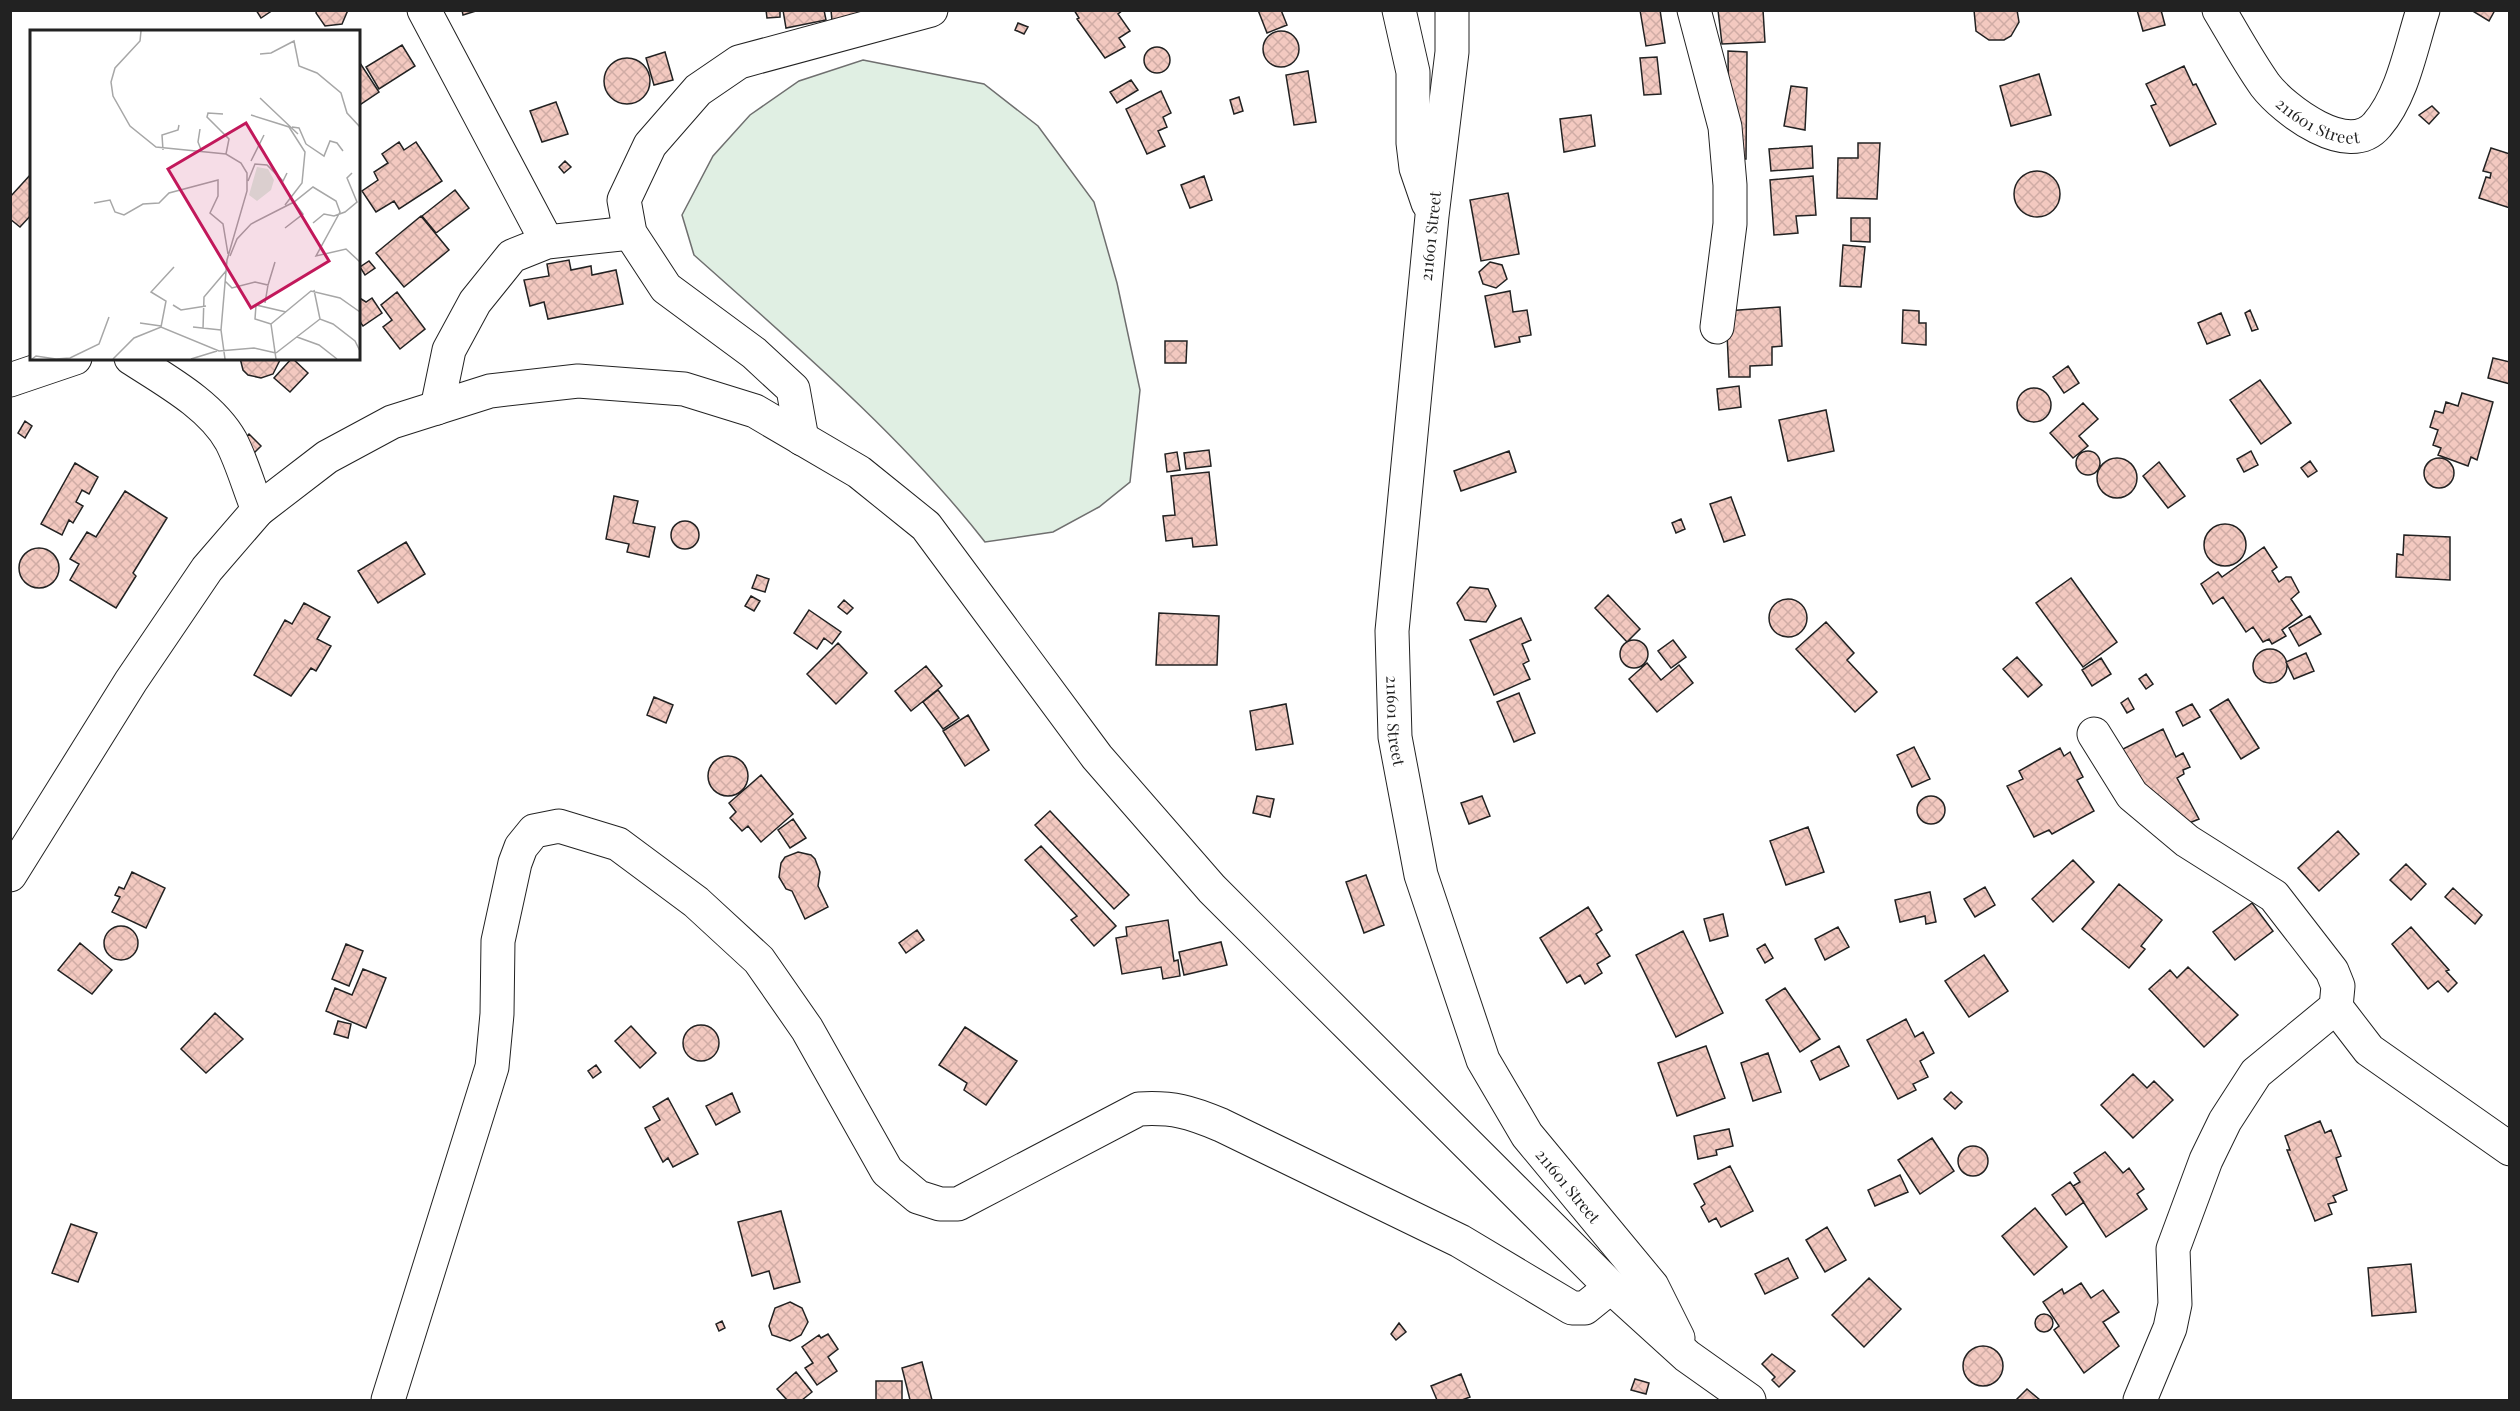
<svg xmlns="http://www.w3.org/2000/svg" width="2520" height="1411" font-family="'Playfair Display',serif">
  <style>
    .garden { fill: #e0efe3; stroke: #6f6f6f; stroke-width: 1.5 }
    .building { fill: url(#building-cross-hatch); stroke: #222; stroke-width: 1.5 }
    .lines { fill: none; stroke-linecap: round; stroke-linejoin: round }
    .minor-casing { stroke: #222; stroke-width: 35 }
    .minor { stroke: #fff; stroke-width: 33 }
    .labels { text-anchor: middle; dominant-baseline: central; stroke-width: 4.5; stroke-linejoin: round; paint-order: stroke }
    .street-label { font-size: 16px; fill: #222; stroke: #fff }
    .inset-road { fill: none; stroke: #a7a7a7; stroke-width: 1.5 }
    .view { fill: #c2185b; fill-opacity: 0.15; stroke: #c2185b; stroke-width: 3 }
    .inset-edge { fill: none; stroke: #222; stroke-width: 3 }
  </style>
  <defs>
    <pattern id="building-cross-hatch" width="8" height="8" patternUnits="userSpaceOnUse" patternTransform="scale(1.5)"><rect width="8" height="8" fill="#f3c9c0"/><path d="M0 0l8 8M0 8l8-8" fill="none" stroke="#d0aca5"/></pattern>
  </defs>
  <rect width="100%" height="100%" fill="#fff"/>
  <path class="garden" d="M863 60 984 84 1038 126 1094 202 1117 283 1140 390 1130 482 1099 507 1053 532 985 542C903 437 794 344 694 255L682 215 713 156 750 115 799 81Z"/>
  <path class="building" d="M256 10H273L261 18Z
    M317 10H348L342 24 325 26 316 13Z
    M462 10H479L463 15Z
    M766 10H780V17L767 18Z
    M783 10H824L826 20 786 28Z
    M831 10H862L863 16 832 21Z
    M1074 10H1123L1118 14 1130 31 1119 38 1125 47 1105 58 1077 19 1079 18Z
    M1258 10H1281L1287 25 1267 33Z
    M1640 10H1660L1665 43 1646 46Z
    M1718 10H1763L1765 42 1722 44Z
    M1974 10H2017L2019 22 2011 36 2004 40H1989L1976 31Z
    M2137 10H2161L2165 25 2143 31Z
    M2471 10H2495L2489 21Z
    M1018 23 1028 27 1024 34 1015 30Z
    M1263 49a18 18 0 1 1 36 0a18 18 0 1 1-36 0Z
    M402 45 415 66 379 89 366 67Z
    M1144 60a13 13 0 1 1 26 0a13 13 0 1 1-26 0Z
    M1728 51 1747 52 1746 159H1729Z
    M665 52 673 80 654 85 646 58Z
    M1657 57 1661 94 1644 95 1640 58Z
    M604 81a23 23 0 1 1 46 0a23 23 0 1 1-46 0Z
    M358 60 379 92 358 106Z
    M2184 66 2193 85 2196 84 2216 124 2170 146 2151 106 2156 104 2146 84Z
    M1308 71 1316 122 1294 125 1286 75Z
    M2039 74 2051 115 2011 126 2000 86Z
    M1131 80 1138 90 1117 103 1110 92Z
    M1791 86 1807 88 1805 130 1784 126Z
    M1161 91 1171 113 1163 117 1167 127 1158 131 1165 146 1147 154 1126 109Z
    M1239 97 1243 111 1234 114 1230 100Z
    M556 102 568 134 542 142 530 111Z
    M2432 106 2439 113 2429 124 2419 115Z
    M1591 115 1595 146 1564 152 1560 119Z
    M399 142 404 150 416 142 442 181 399 209 394 201 376 212 362 191 378 180 374 172 388 163 382 154Z
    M1858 143H1880L1877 199 1837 198 1838 158H1858Z
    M1812 146 1813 168 1771 171 1769 149Z
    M2491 148 2510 154V208L2479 198 2486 177 2490 178 2491 173 2483 171Z
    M565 161 571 167 564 173 559 167Z
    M2014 194a23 23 0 1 1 46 0a23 23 0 1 1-46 0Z
    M32 173V214L20 227 10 219V197Z
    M1204 176 1212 200 1190 208 1181 185Z
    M1813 176 1816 215 1796 216 1798 233 1774 235 1770 180Z
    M455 190 469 208 436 233 422 216Z
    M1508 193 1519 254 1481 261 1470 200Z
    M421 216 449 250 404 287 376 253Z
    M1851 218H1870V242L1851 241Z
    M1843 245 1865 247 1861 287 1840 286Z
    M569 260 571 270 591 266 592 275 616 270 623 304 548 319 544 302 530 306 524 280 549 276 547 264Z
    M369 261 375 268 365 275 360 267Z
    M1490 262 1502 265 1507 279 1496 288 1483 284 1479 272Z
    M1510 291 1513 312 1527 310 1531 335 1519 337 1520 342 1495 347 1485 296Z
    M397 292 425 329 400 349 383 327 392 320 381 305Z
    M358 297 366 302 372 298 382 313 363 326 358 319Z
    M1780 307 1782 346 1772 347V365L1750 366V377H1729L1726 311Z
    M1903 310 1919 311V323H1926V345L1902 343Z
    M2250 310 2258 329 2252 331 2245 313Z
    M2221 313 2230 335 2207 344 2198 323Z
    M1165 341H1187L1186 363H1165Z
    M240 358H281L273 374 261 378 248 375 243 370Z
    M292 358 308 373 290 392 274 378Z
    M2493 358 2510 362V384L2488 378Z
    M2068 366 2079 383 2064 393 2053 377Z
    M2260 380 2291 423 2261 444 2230 400Z
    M1739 386 1741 407 1719 410 1717 389Z
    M2017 405a17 17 0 1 1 34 0a17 17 0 1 1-34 0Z
    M2462 393 2493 402 2477 460 2471 457 2468 466 2438 455 2441 448 2433 445 2438 430 2430 427 2435 411 2443 413 2446 402 2458 406Z
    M2083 403 2098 419 2079 436 2088 446 2073 458 2050 433Z
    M1826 410 1834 451 1788 461 1779 420Z
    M25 421 32 426 25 438 18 433Z
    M249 434 261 446 249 458 237 446Z
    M1209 450 1211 466 1186 469 1184 453Z
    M2076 463a12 12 0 1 1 24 0a12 12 0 1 1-24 0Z
    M1509 451 1516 472 1461 491 1454 471Z
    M2251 451 2258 465 2244 472 2237 459Z
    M1177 452 1180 470 1167 472 1165 454Z
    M2097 478a20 20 0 1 1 40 0a20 20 0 1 1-40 0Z
    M2424 473a15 15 0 1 1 30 0a15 15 0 1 1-30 0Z
    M2310 461 2317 471 2308 477 2301 468Z
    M2159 462 2185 496 2168 508 2143 476Z
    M75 463 98 477 89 494 82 490 76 502 83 506 73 523 69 520 62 535 41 524Z
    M1209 472 1217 545 1193 547 1192 538 1166 541 1163 516 1175 515 1171 476Z
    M125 491 167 518 133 573 136 576 116 608 70 580 79 564 70 559 87 532 96 537Z
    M614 496 638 501 633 523 655 527 649 557 627 552 629 544 606 539Z
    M1731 497 1745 535 1724 542 1710 504Z
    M1681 519 1685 529 1676 533 1672 523Z
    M671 535a14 14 0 1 1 28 0a14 14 0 1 1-28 0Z
    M2204 545a21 21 0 1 1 42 0a21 21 0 1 1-42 0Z
    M2404 535 2450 537V580L2396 577 2397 554 2403 555Z
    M406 542 425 574 378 603 358 571Z
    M2264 547 2277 567 2272 571 2279 582 2286 577H2291L2299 592 2291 599 2302 615 2282 630 2286 636 2272 644 2269 639 2263 642 2253 627 2246 632 2223 597 2213 604 2201 584 2218 572 2222 577Z
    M19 568a20 20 0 1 1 40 0a20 20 0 1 1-40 0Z
    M757 575 769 579 765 592 752 588Z
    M2071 578 2117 642 2083 667 2036 603Z
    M1470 587 1488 589 1496 606 1486 622 1465 620 1457 603Z
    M1608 595 1640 629 1627 642 1595 608Z
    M751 596 760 601 754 611 745 606Z
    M1769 618a19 19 0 1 1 38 0a19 19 0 1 1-38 0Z
    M844 600 853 608 847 614 838 607Z
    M304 603 330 617 317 639 331 646 316 671 311 668 291 696 254 675 285 620 292 624Z
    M809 610 841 632 832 644 824 638 817 649 794 633Z
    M1159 613 1219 616 1217 665H1156Z
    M2310 616 2321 634 2299 646 2289 628Z
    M1521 618 1531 640 1522 644 1529 661 1523 664 1530 679 1494 695 1470 640Z
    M1826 622 1854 653 1847 660 1877 692 1855 712 1796 649Z
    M1673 640 1686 657 1671 668 1658 651Z
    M1620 654a14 14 0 1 1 28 0a14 14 0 1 1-28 0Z
    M838 643 867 673 836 704 807 674Z
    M2253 666a17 17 0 1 1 34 0a17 17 0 1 1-34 0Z
    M2306 653 2314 671 2294 679 2286 662Z
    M2017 657 2042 685 2028 697 2003 669Z
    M2101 658 2111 674 2092 686 2082 670Z
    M1647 663 1661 680 1679 665 1693 683 1657 712 1629 679Z
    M926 666 942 686 911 711 895 691Z
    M2146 674 2153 684 2146 689 2139 679Z
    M938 690 959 718 943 729 923 702Z
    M1519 693 1535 733 1514 742 1497 702Z
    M654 697 673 705 666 723 647 715Z
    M2128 698 2134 709 2127 713 2121 703Z
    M2228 699 2259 748 2241 759 2210 710Z
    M1286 704 1293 744 1256 750 1250 711Z
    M2192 704 2200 717 2183 726 2176 712Z
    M968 715 989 750 965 766 943 731Z
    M2163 729 2176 757 2183 753 2190 767 2183 770 2184 774 2177 778 2199 819 2174 829 2117 752Z
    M1914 747 1930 779 1912 787 1897 755Z
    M2060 748 2064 756 2070 752 2083 777 2077 780 2094 811 2052 834 2049 830 2034 837 2007 786 2023 779 2019 771Z
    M708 776a20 20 0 1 1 40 0a20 20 0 1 1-40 0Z
    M761 775 793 814 761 842 748 826 742 831 730 818 736 812 729 803Z
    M1917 810a14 14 0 1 1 28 0a14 14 0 1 1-28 0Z
    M1257 796 1274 799 1270 817 1253 813Z
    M1482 796 1490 816 1469 824 1461 803Z
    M1050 811 1129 895 1114 909 1035 825Z
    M793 819 806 838 790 848 778 830Z
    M1808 827 1824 872 1786 885 1770 841Z
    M2338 831 2359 854 2319 891 2298 868Z
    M1041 846 1116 926 1094 946 1071 920 1077 916 1025 860Z
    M798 852 811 855 815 859 820 872 818 886 828 907 805 919 792 891 786 889 779 877 781 863 785 857Z
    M2073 860 2094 882 2053 922 2032 899Z
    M2406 864 2426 884 2411 900 2390 880Z
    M132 872 165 888 146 928 112 912 120 897 115 895 119 887 124 889Z
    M1366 875 1384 925 1364 933 1346 882Z
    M2119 884 2162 920 2141 946 2145 949 2129 968 2082 929Z
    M1985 887 1995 905 1975 917 1964 899Z
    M2453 888 2482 915 2475 924 2445 897Z
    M1930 892 1936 922 1926 924 1925 916 1900 922 1895 900Z
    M2252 903 2273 931 2235 960 2213 932Z
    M1588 907 1602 930 1596 934 1610 956 1597 964 1602 973 1585 984 1580 975 1567 983 1540 938Z
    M1723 914 1728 936 1710 941 1704 919Z
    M1168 920 1174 961 1178 960 1180 976 1163 979 1161 967 1122 974 1116 938 1127 936 1126 927Z
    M104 943a17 17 0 1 1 34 0a17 17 0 1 1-34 0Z
    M1838 927 1849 947 1825 960 1815 939Z
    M2411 927 2449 970 2446 971 2457 983 2448 992 2438 981 2428 989 2392 944Z
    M917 930 924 940 906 953 899 943Z
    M1683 931 1723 1013 1676 1037 1636 955Z
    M1221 942 1227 965 1184 975 1179 952Z
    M80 943 112 970 92 994 58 970Z
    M346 944 363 951 349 986 332 979Z
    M1765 944 1773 958 1765 963 1757 949Z
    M1984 955 2008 991 1969 1017 1945 981Z
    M2188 967 2238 1015 2204 1047 2149 989 2170 970 2177 978Z
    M363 969 386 978 366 1028 326 1011 335 988 352 995Z
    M1785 988 1820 1039 1800 1052 1766 1000Z
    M215 1013 243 1039 206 1073 181 1049Z
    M1906 1019 1915 1037 1923 1032 1934 1053 1920 1061 1928 1077 1913 1084 1916 1090 1898 1099 1867 1040Z
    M338 1021 351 1024 348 1038 334 1034Z
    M683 1043a18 18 0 1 1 36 0a18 18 0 1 1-36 0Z
    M631 1026 656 1053 640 1068 615 1041Z
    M965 1027 1017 1061 986 1105 964 1090 967 1083 939 1065Z
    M1706 1046 1725 1098 1677 1116 1658 1063Z
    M1839 1046 1849 1066 1820 1080 1811 1061Z
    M1768 1053 1781 1092 1753 1101 1741 1063Z
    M596 1065 601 1072 593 1078 588 1071Z
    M2133 1074 2147 1088 2154 1081 2173 1100 2133 1138 2101 1105Z
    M1951 1092 1962 1102 1955 1109 1944 1099Z
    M732 1093 740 1112 716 1125 706 1106Z
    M668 1098 698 1154 673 1167 668 1158 663 1162 645 1128 660 1120 653 1107Z
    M2320 1121 2325 1133 2331 1130 2341 1156 2336 1158 2347 1190 2333 1196 2336 1202 2328 1204 2332 1214 2315 1221 2287 1150H2290L2285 1136Z
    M1729 1129 1733 1146 1716 1150 1717 1155 1698 1159 1694 1136Z
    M1932 1138 1954 1171 1920 1194 1898 1160Z
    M1958 1161a15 15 0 1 1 30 0a15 15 0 1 1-30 0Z
    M2105 1152 2123 1173 2129 1168 2144 1189 2137 1194 2147 1209 2106 1237 2073 1186 2080 1182 2074 1173Z
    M1730 1166 1753 1211 1721 1227 1716 1218 1709 1222 1701 1207 1705 1204 1694 1184Z
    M1900 1175 1908 1192 1875 1206 1868 1190Z
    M2070 1182 2084 1202 2066 1215 2052 1195Z
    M2035 1208 2067 1247 2034 1275 2002 1236Z
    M781 1211 800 1282 774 1289 769 1271 752 1276 738 1222Z
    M71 1224 97 1233 78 1282 52 1273Z
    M1827 1227 1846 1260 1825 1272 1806 1240Z
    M1788 1258 1798 1278 1765 1294 1755 1274Z
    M2411 1264 2416 1312 2372 1316 2368 1268Z
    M1869 1278 1901 1309 1864 1347 1832 1315Z
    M2081 1283 2091 1298 2103 1290 2119 1312 2103 1322 2119 1346 2084 1373 2054 1330 2059 1326 2043 1302 2062 1289 2064 1294Z
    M790 1302 802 1308 808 1322 801 1335 790 1341 772 1335 769 1326 775 1308Z
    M2035 1323a9 9 0 1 1 18 0a9 9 0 1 1-18 0Z
    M722 1321 725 1328 719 1331 716 1324Z
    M1399 1323 1406 1332 1396 1340 1391 1334Z
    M828 1334 838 1349 828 1357 837 1371 817 1385 805 1368 813 1363 802 1347 819 1335 821 1338Z
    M1963 1366a20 20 0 1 1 40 0a20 20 0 1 1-40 0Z
    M1772 1354 1795 1371 1779 1387 1772 1380 1775 1377 1762 1364Z
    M922 1362 932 1400H910L902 1368Z
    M796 1372 812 1392 802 1400H787L777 1389Z
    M1461 1374 1470 1397 1462 1400H1437L1431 1386Z
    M1635 1379 1649 1383 1646 1394 1631 1390Z
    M876 1381H902V1400H849H876Z
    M2027 1389 2040 1400H2016Z"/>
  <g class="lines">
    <g class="minor-casing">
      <g id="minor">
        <path d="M424 10 547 242"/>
        <path d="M1399 10 1413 72V143L1416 168 1428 203"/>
        <path id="s1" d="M1452 10V52L1432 216 1392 631 1395 737 1421 875 1483 1060 1527 1135 1652 1286 1678 1338"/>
        <path d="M1694 10 1725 127 1730 185V224L1717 327"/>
        <path id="s2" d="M2219 10C2234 35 2248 61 2265 85 2284 110 2349 159 2377 125 2403 95 2411 47 2423 10"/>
        <path d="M131 358C165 380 211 405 231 441 242 462 249 488 258 510"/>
        <path d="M10 380 75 358"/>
        <path d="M437 408 449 350 475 302 512 256 547 242 630 233"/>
        <path d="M802 439 793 389 754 353 666 288 630 233 624 200 650 145 698 90 739 62 931 10"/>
        <path d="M2094 734 2132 795 2187 841 2274 896 2332 971 2338 986 2336 1007 2256 1073 2225 1121 2206 1160 2173 1249 2175 1304 2170 1328 2140 1400"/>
        <path d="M10 875 131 681 207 569 258 510 327 457 392 422 490 391 578 381 684 389 755 411 859 472 926 526 1097 757 1212 889 1611 1287 1687 1356 1749 1400"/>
        <path d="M2336 1007 2369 1050 2510 1149"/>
        <path d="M388 1400 492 1067 497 1014 498 941 515 863 521 847 534 831 559 826 618 844 696 902 759 960 807 1029 887 1171 918 1197 940 1204H958L1139 1109C1173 1107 1190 1112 1221 1125L1460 1241 1572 1308H1585L1611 1287"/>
      </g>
    </g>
    <use href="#minor" class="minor"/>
  </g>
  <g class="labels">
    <g class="street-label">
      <text stroke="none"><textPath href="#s2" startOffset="154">211601 Street</textPath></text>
      <text transform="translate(1430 236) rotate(-84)">211601 Street</text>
      <text stroke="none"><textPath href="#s1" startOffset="714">211601 Street</textPath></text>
      <text stroke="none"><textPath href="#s1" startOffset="1218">211601 Street</textPath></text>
    </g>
  </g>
  <g transform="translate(30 30)">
    <rect width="330" height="330" fill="#fff"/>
    <path d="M227 137 238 139 244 150 241 160 227 171 219 165Z" fill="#e0efe3"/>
    <path class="inset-road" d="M111 1 110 11 85 38 81 52 83 66 100 96 126 117 196 124 211 133 217 143V161L197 230 191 300 195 329M230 24 241 23 264 11 269 36 287 43 311 63 317 83 330 97M230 68 268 104M193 84 178 83 177 87 199 109 196 124M221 85 259 97 275 122 272 153 255 175M262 97 269 98 276 114M170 99 168 112 172 122M276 114 294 126 300 111 307 113 313 121M133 120 132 105 148 100 149 95M221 131 234 105M218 151 225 134 237 135 253 151 257 143M64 173 80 170 85 182 94 185 113 174 129 173 139 163 188 150V166L180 183 193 194 198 224M283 193 294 184 304 186 315 182 327 172 317 148 322 143M255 198 273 184 264 172M200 226 207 209 221 194 264 172 283 157 306 171 310 182 286 226 316 219 330 232M195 251 202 258 225 252 238 255 245 232M284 260 290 289M235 273 238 255M143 275 151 280 176 276M110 293 131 296M241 294 225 289 226 275 256 282M131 297 136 271 121 262 144 237M163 297 191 300M173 299 174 267 196 241M267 307 289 315 307 329M246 323 290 289 303 294 325 311 330 321M2 329 6 326 26 329M26 329 40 328 69 314 79 287M83 329 104 308 131 297 189 321 224 318 246 323M161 329 187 321M246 329 241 294 281 261 310 268 330 282"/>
    <path class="view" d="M216 93 299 231 221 278 138 139Z"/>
    <rect width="330" height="330" class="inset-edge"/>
  </g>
  <rect width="2520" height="1411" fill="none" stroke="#222222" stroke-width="24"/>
</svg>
